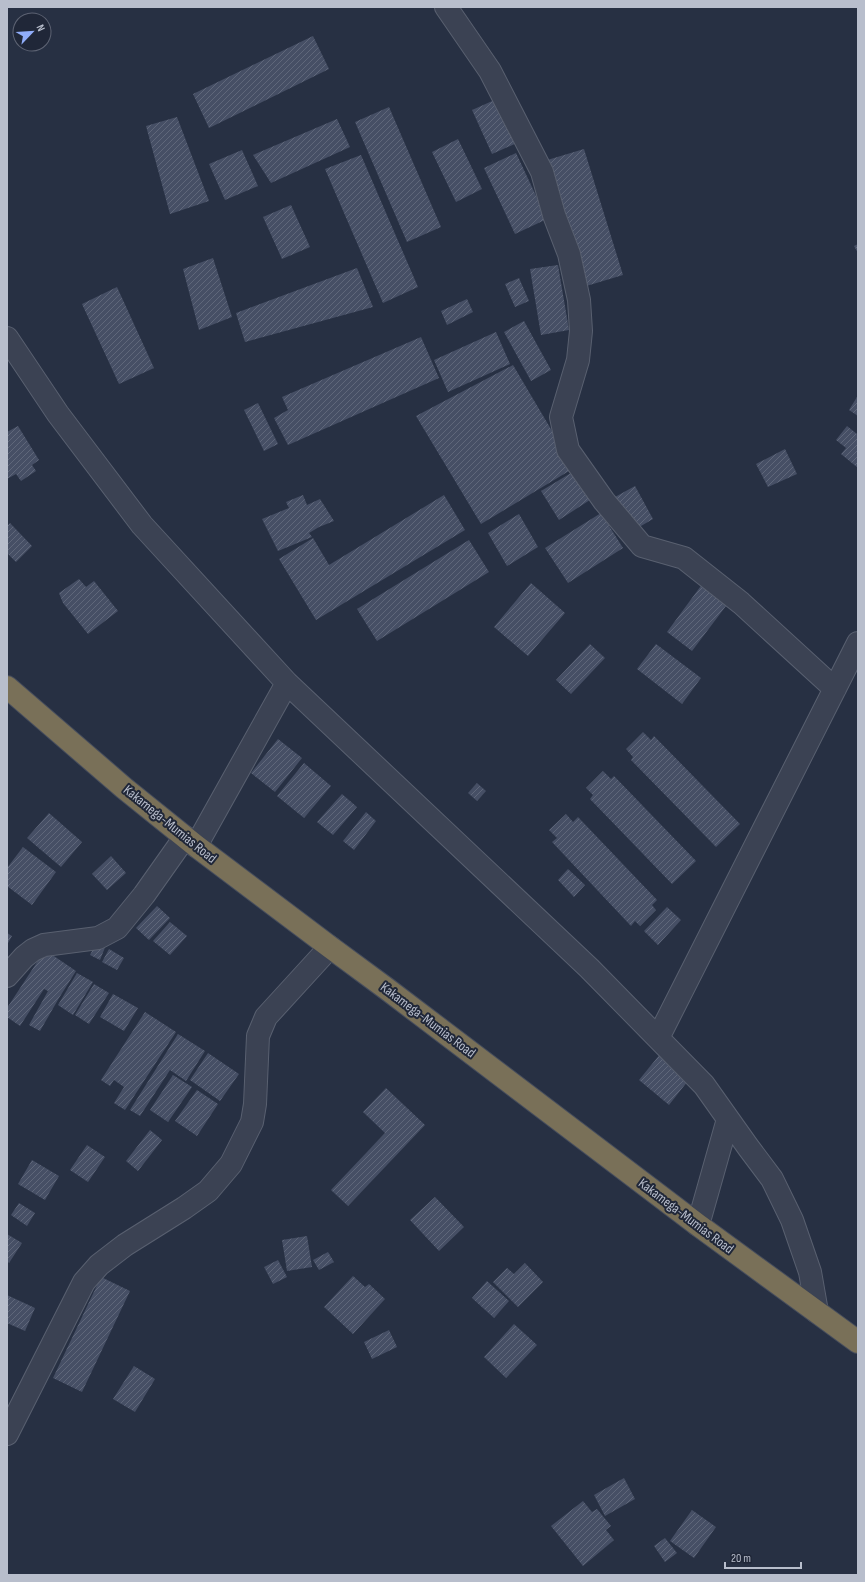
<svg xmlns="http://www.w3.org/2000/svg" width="865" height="1582" font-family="'Sofia Sans Condensed',sans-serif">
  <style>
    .building { fill: url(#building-hatch) }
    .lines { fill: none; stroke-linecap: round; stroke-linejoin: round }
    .minor-casing { stroke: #596070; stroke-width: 24 }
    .highway-casing { stroke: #464d5d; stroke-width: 24 }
    .minor { stroke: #3b4253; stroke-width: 22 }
    .highway { stroke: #797058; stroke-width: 22 }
    .labels { text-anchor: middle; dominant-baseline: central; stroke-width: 4; stroke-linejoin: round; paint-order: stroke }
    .street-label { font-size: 14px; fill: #b8becc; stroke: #202738 }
  </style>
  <defs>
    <pattern id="building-hatch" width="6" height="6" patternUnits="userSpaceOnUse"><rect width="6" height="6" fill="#464f65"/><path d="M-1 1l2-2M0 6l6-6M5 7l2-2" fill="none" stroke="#5f677a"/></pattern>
  </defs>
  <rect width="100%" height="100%" fill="#273043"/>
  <path class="building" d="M313 36 329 69 209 128 193 94Z
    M499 98 519 142 492 154 472 110Z
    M389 107 441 227 407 242 355 122Z
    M177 117 209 201 170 214 146 126Z
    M337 119 350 147 271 183 253 155Z
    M458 139 482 189 456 202 432 152Z
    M584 149 623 275 583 287 544 161Z
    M242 150 258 186 225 200 209 164Z
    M516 153 547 219 515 234 484 168Z
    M361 155 418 287 383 303 325 169Z
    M291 205 310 247 282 259 263 217Z
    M858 244V253L854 246Z
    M213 258 232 317 199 330 183 269Z
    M558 265 569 330 541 335 530 269Z
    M357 268 373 307 245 342 236 313Z
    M519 278 529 301 515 307 505 284Z
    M117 287 154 368 119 384 82 304Z
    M467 299 473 312 447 325 441 311Z
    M524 321 551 370 531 381 504 332Z
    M496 332 510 364 448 392 434 360Z
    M421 337 439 378 288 445 274 418 288 410 282 397Z
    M513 365 574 468 481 524 416 416Z
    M857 397H858V416L849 410Z
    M258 403 278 444 264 451 244 410Z
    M18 426 39 460 32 465 36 471 21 481 16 474 7 479V432Z
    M847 426 857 434 858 432V468L841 454 846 448 836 440Z
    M785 449 797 474 768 487 756 464Z
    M576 470 593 498 559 520 541 491Z
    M635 486 653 519 634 530 615 497Z
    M303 495 307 505 320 499 334 521 319 527 309 533 312 537 278 551 262 519 289 508 286 502Z
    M444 495 465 530 316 620 279 559 313 538 329 565Z
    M601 513 623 548 568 583 545 548Z
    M519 514 538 547 507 566 488 533Z
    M10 523 32 546 16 562 7 553V526Z
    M469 540 489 572 377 641 357 609Z
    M79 579 86 587 94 581 118 611 88 634 63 603 59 593Z
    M531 583 565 613 528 656 494 627Z
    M703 583 729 602 692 651 667 632Z
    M590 644 605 658 571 694 556 680Z
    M656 644 701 678 682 704 637 669Z
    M643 732 651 740 654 736 740 824 716 847 631 760 633 757 626 749Z
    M278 739 302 758 275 792 251 773Z
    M304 763 331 786 304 818 277 796Z
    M603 771 611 779 614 776 696 861 672 884 590 799 593 795 586 788Z
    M477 783 486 791 477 801 468 793Z
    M342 794 357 807 333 835 317 822Z
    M366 812 376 821 354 850 343 841Z
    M49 813 82 842 61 867 27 838Z
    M566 814 573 822 578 817 657 900 652 905 656 910 640 926 635 921 631 926 552 842 557 838 549 830Z
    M23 847 56 872 32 905 7 886V868Z
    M111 856 126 873 107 890 92 874Z
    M568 869 585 885 574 897 558 880Z
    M157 906 170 918 149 940 136 928Z
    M667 907 681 920 658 945 644 931Z
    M170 922 187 936 170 955 153 941Z
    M7 933 12 936 7 945Z
    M97 941 106 945 100 960 90 955Z
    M109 949 124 958 117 970 102 962Z
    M45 950 76 971 59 998 40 1031 29 1025 48 991 44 989 20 1026 7 1017V1008Z
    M77 973 93 982 73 1015 58 1005Z
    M94 984 109 993 89 1024 75 1015Z
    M113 994 138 1008 124 1031 100 1017Z
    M145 1012 176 1032 125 1110 114 1103 124 1087 114 1080 110 1086 101 1080Z
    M178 1034 205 1051 186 1081 170 1070 140 1116 130 1110Z
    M208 1053 239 1074 220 1101 190 1080Z
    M661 1053 691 1077 669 1105 639 1080Z
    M173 1075 192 1087 168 1122 150 1110Z
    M386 1088 425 1125 348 1206 331 1190 385 1133 363 1112Z
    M197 1090 218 1104 197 1136 175 1121Z
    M150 1130 162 1140 138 1171 126 1161Z
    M87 1145 105 1157 88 1182 70 1170Z
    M32 1160 59 1176 45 1200 18 1184Z
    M435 1197 464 1227 439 1251 410 1220Z
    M19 1203 35 1213 27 1226 11 1215Z
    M7 1234 22 1243 9 1263 7 1261Z
    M307 1236 312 1267 287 1271 282 1240Z
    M328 1252 334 1262 319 1270 313 1260Z
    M278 1260 287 1277 273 1284 264 1267Z
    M525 1263 543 1282 518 1307 493 1282 507 1268 514 1274Z
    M353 1276 365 1287 369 1284 385 1299 353 1334 324 1307Z
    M101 1277 130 1291 82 1392 53 1378Z
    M487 1281 509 1301 494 1318 472 1298Z
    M7 1295 35 1308 25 1331 7 1323Z
    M514 1324 537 1345 506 1378 484 1357Z
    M389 1330 397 1347 372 1359 364 1342Z
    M134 1366 155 1379 135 1412 113 1399Z
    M624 1478 635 1499 605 1516 594 1495Z
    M583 1501 592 1512 597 1509 611 1526 606 1530 614 1540 583 1566 551 1526Z
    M692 1510 716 1527 694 1558 670 1541Z
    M665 1538 677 1553 665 1562 654 1546Z"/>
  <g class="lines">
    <g class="minor-casing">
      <path id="minor" d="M446 7 490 71 542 172 554 215 569 254 579 300 581 331 578 360 561 417 568 450 604 501 642 546 684 558 741 603 835 689
        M7 338 58 414 142 525 287 683 589 968 704 1085 748 1147 772 1179 792 1220 810 1272 817 1312
        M196 846 287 683
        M7 976 24 957 33 950 44 945 98 938 117 928 144 895 185 837
        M658 1038 858 643
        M698 1225 728 1119
        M7 1434 84 1282 99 1265 125 1245 184 1208 208 1191 231 1164 252 1122 255 1104 258 1036 266 1017 330 947"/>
    </g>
    <g class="highway-casing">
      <path id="highway" d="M7 687 124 788 196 846 330 947 387 989 698 1225 858 1342"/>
    </g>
    <use href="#minor" class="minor"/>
    <use href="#highway" class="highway"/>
  </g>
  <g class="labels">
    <g class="street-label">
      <text transform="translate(170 824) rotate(39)">Kakamega-Mumias Road</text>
      <text transform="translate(428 1020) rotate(37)">Kakamega-Mumias Road</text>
      <text transform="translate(686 1216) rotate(37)">Kakamega-Mumias Road</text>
    </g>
  </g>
  <rect width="865" height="1582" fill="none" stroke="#b8becc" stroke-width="16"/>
  <g transform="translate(32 32) rotate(65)"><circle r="19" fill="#202738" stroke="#5d6373"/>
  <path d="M0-3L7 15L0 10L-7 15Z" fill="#90adf9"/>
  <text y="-6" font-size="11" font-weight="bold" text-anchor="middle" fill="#b8becc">N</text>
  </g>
  <path d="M725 1562v6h76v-6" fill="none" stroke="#b8becc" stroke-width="2"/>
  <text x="731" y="1562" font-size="12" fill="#b8becc" stroke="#202738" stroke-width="3" paint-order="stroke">20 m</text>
</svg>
